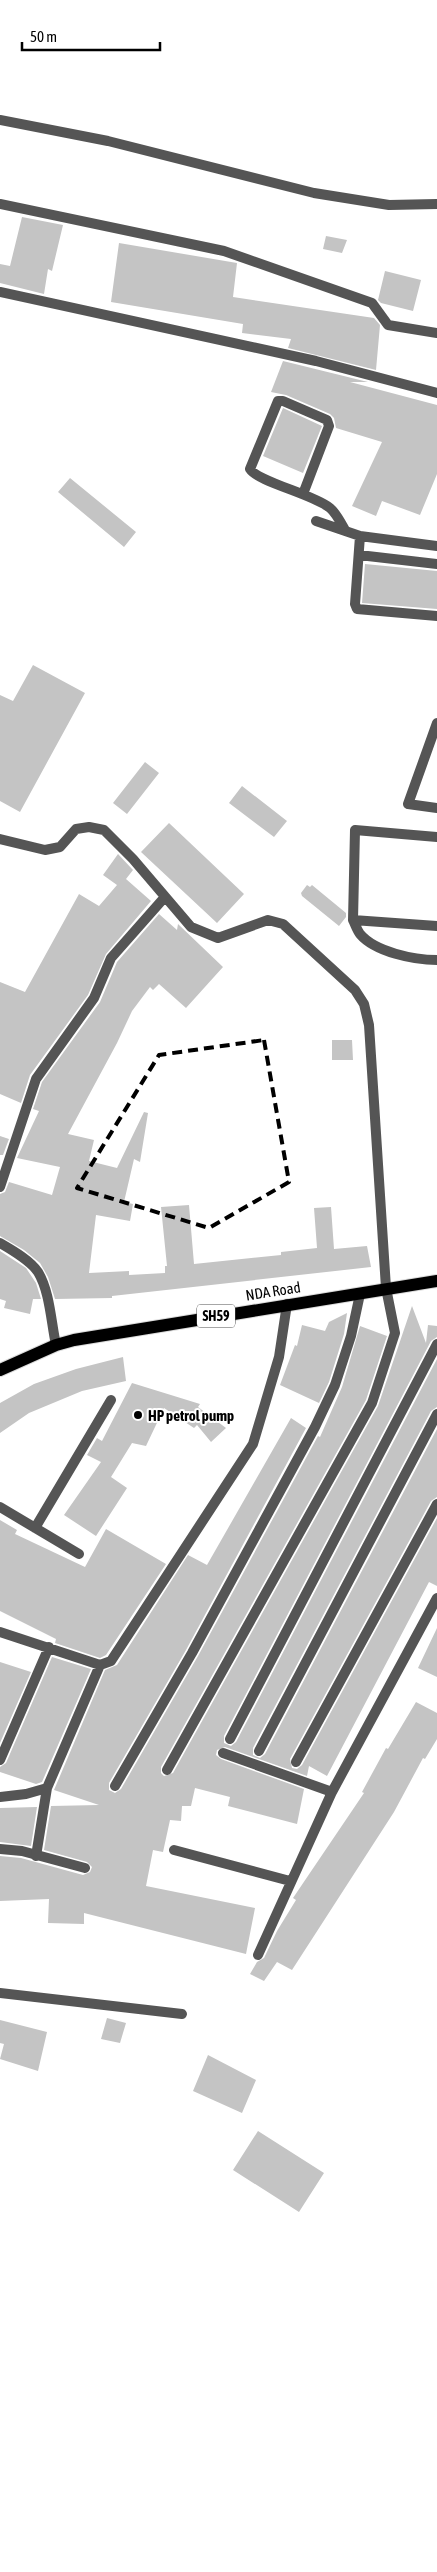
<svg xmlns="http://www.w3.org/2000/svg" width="437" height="2572" font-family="'Asap Condensed',sans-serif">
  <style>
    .building { fill: #c4c4c4 }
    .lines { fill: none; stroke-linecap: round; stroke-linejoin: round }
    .primary-casing { stroke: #dbdbdb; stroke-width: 14 }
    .lane { stroke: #555; stroke-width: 10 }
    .street { stroke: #555; stroke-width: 10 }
    .primary { stroke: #000; stroke-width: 12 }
    .marked { fill: none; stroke: #000; stroke-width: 4; stroke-dasharray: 10 6; stroke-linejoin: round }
    .poi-dot { fill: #000; stroke: #fff; stroke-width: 2 }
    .labels { text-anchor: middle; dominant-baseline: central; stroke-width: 4; stroke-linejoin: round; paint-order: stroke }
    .shield { fill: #fff; stroke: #4c4c4c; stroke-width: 1 }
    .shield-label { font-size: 14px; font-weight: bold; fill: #000 }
    .street-label { font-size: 15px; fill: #000; stroke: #fff }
    .poi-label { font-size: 15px; font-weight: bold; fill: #000; stroke: #fff; text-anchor: start }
  </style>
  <rect width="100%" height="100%" fill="#fff"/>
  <path class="building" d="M22 217 63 225 52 271 48 269 44 294 0 283V264L10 266Z
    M326 236 347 240 342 253 323 249Z
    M119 243 237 263 233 297 374 318 380 325 376 370 288 348 291 339 242 333 243 324 111 302Z
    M385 271 421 280 413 311 381 303 378 300Z
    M283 361 368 382H350L437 405V474L420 515 382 501 376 516 352 506 382 442 336 428 334 418 330 414 286 395 271 392Z
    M283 408 322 426 303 473 263 456Z
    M70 478 136 532 124 547 58 492Z
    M365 564 437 571V609L362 603Z
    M33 665 85 693 20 812 0 801V695L13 701Z
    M145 762 159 773 127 814 113 803Z
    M242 786 287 821 274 837 229 803Z
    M169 823 244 894 217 923 141 852Z
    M118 854 133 870 126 879 151 901 106 954 88 995 30 1075 21 1103 0 1094V982L25 992 79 894 99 906 117 885 103 875Z
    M307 885 310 887 312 885 346 913V917L339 926 302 896 301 893Z
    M159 914 177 930 178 924 223 967 186 1008 159 984 153 990 150 987 132 1011 117 1043 68 1134 94 1140 89 1161 117 1168 144 1112 148 1113 140 1162 134 1159 124 1202 133 1204 130 1221 96 1215 89 1273 129 1271V1275L165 1273V1266H167L161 1207 189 1205 194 1264 281 1255V1252L317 1248 314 1208 331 1207 334 1249 367 1246 371 1267 112 1296V1298L55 1299 48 1277 40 1263 24 1250 0 1236V1194L5 1192 9 1182 52 1195 60 1167 17 1158 39 1111 33 1109 42 1082 100 1002 117 962Z
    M332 1040H352L353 1060H332Z
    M0 1136 9 1139 3 1155H0Z
    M0 1251 26 1268 36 1283 41 1299H33L30 1314 4 1308 6 1301 0 1299Z
    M412 1306 426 1343 428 1325 437 1326V1337L431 1341 224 1736V1743L231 1746 236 1742 437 1359V1407L431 1411 253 1748V1755L260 1758 265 1754 437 1429V1497L431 1501 290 1759 292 1768 297 1769 302 1765 437 1518V1586L429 1582 327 1776 309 1766 307 1776 225 1747 217 1750 216 1755 221 1759 304 1789 297 1824 228 1806 230 1797 195 1788 191 1806H182L181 1821 170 1820 163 1852 153 1850 146 1886 255 1908 246 1954 84 1913V1924L48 1923 49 1899 0 1901V1856L21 1858 83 1875 90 1872 92 1867 87 1862 44 1850 51 1806 99 1805 54 1790 105 1670 117 1665 188 1555 207 1565 291 1418 306 1428 186 1650 109 1783V1790L115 1793 121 1789 198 1656 318 1436 320 1437 342 1387 360 1326 387 1336 366 1400 161 1767V1773L164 1776 173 1773 378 1406Z
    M347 1313 344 1334 329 1382 319 1403 280 1385 295 1345 297 1346 302 1325 325 1331 329 1322Z
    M123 1357 126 1381 82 1391 29 1413 0 1433V1403L34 1384 76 1369Z
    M132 1383 200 1404 198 1407 226 1428 211 1442 197 1425 194 1428 164 1408 146 1446 132 1443 111 1477 127 1488 96 1536 64 1515 101 1462 87 1455 97 1438 102 1441Z
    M0 1520 17 1530 15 1534 85 1567 106 1529 166 1564 106 1655 100 1658 55 1643 56 1639 0 1611Z
    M437 1628V1677L418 1668Z
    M52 1657 91 1669 42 1782 36 1784 0 1772V1767L6 1763Z
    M0 1662 31 1672 0 1743Z
    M416 1702 437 1713V1739L425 1759 423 1758 394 1812 292 1970 277 1962 264 1981 250 1974 257 1962 264 1958 277 1931 296 1900 293 1898 364 1793 362 1792 386 1748 388 1749Z
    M37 1807 31 1846 0 1842V1808Z
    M107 2018 126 2023 120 2043 101 2039Z
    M0 2020 47 2032 38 2071 0 2059 4 2044 0 2043Z
    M208 2055 256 2080 242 2113 193 2091Z
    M258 2131 324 2173 299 2212 233 2170Z"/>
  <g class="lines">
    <g class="primary-casing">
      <path id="primary" d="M0 1370 56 1345 74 1340 437 1281"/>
    </g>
    <path class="lane" d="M437 723 408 804 437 808
      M437 837 355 830 353 920 437 926
      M353 920C355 924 357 930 360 934 375 952 414 960 437 960
      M0 1849 22 1851 85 1868"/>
    <path class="street" d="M0 120 108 141 314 193 389 205 437 204
      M0 204 224 251 372 303 388 325 437 333
      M0 292 316 361 437 393
      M303 494 329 426 327 420 283 401H278L250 469C258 482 313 494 330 508 336 513 341 523 345 530
      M316 521 360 536 437 546
      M360 536 355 604 357 609 437 616
      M359 555 437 564
      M0 839 45 850 60 847 76 829 89 827 104 830 133 859 191 927 218 938 268 920 283 924 355 990 364 1004 369 1025 386 1288 395 1333 372 1403 167 1770
      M0 1187 36 1079 94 998 111 958 164 898
      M0 1243C12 1250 30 1260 38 1272 50 1292 51 1322 56 1345
      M0 1507 79 1554
      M35 1528 111 1400
      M0 1632 100 1665 111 1661 253 1444 279 1357 287 1304
      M230 1739 437 1344
      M259 1751 437 1414
      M223 1753 332 1792
      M0 1760 49 1647
      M296 1762 437 1504
      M115 1786 192 1653 315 1427 335 1385 351 1336 360 1294
      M0 1797 26 1794 47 1788 100 1665
      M174 1850 290 1881
      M36 1856 47 1788
      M258 1955 332 1792 437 1598
      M0 1993 182 2014"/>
    <use href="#primary" class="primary"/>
  </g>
  <path class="marked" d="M264 1040 289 1182 209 1228 77 1188 159 1055Z"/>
  <circle class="poi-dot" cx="138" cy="1415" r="5"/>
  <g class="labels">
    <rect class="shield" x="197" y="1304.5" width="38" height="23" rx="4"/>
    <g class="shield-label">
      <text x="216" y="1316">SH59</text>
    </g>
    <g class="street-label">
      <text transform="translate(273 1291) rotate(-9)">NDA Road</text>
    </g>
    <g class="poi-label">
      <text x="148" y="1415">HP petrol pump</text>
    </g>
  </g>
  <path d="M22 42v8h138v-8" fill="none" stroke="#000000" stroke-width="2.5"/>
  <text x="30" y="42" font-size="15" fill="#000000" stroke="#ffffff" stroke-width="4" paint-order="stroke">50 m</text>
</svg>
